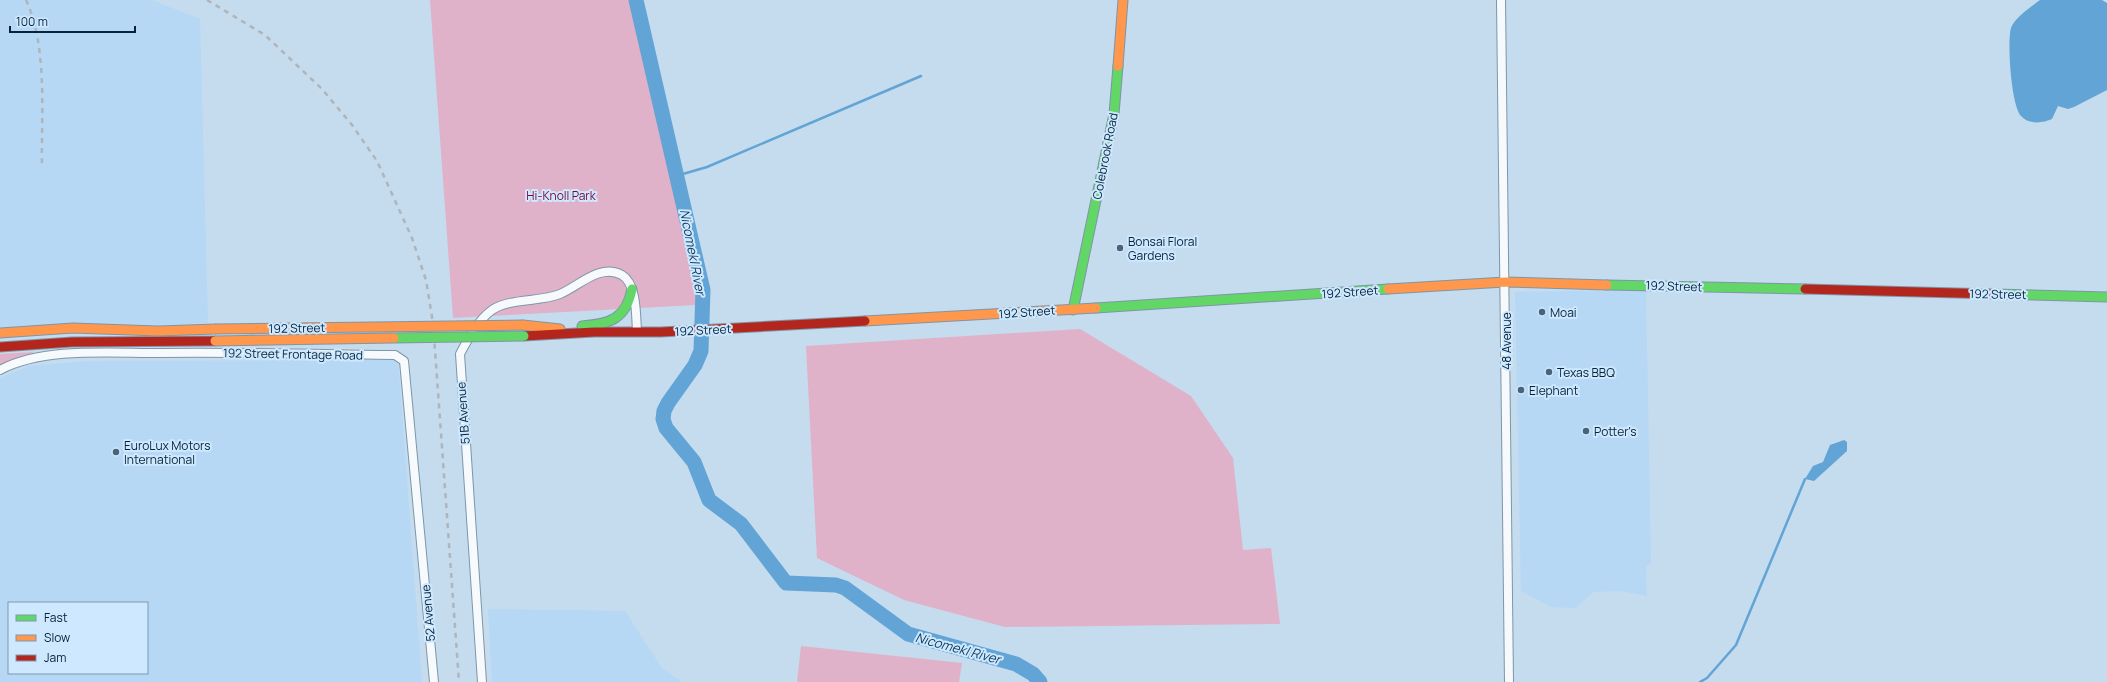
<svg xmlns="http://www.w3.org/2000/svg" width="2107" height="682" font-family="Manrope,sans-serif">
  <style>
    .built { fill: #b6d8f5; fill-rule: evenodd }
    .green { fill: #dfb2c9 }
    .water { fill: #62a4d5 }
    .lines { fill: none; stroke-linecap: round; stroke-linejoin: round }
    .stream { stroke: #62a4d5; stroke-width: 2.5 }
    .river { stroke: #62a4d5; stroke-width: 15 }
    .street-casing { stroke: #7e96a8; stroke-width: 10 }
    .fast-casing { stroke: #7e96a8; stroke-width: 11 }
    .slow-casing { stroke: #7e96a8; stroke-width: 11 }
    .jam-casing { stroke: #7e96a8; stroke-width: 11 }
    .street { stroke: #f6fafc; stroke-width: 8 }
    .fast { stroke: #63d668; stroke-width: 9 }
    .slow { stroke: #ff974d; stroke-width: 9 }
    .jam { stroke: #b3261e; stroke-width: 9 }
    .rail { stroke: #aeb5bb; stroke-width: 2.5; stroke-dasharray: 5 5; stroke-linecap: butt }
    .fast-bridge-casing { stroke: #7e96a8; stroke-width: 11; stroke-linecap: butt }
    .slow-bridge-casing { stroke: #7e96a8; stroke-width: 11; stroke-linecap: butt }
    .fast-bridge { stroke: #63d668; stroke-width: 9 }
    .slow-bridge { stroke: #ff974d; stroke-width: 9 }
    .poi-dot { fill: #496378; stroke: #cde8ff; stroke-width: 1.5 }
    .labels { text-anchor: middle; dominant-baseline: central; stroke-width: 4; stroke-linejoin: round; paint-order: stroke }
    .street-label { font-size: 12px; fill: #062339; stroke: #cde8ff }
    .park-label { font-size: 12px; fill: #7c0739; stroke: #cde8ff }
    .poi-label { font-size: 12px; fill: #062339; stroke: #cde8ff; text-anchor: start }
    .water-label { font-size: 13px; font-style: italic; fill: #0c3a5a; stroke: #cde8ff }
  </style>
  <rect width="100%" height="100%" fill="#c5dbee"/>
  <path class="built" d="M0 0H152L200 19 208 323 160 325 83 323 0 328Z
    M1646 290 1651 563 1646 567 1647 596 1620 591 1593 592 1576 608 1551 607 1521 591 1515 292Z
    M381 360H393L398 365 399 371 422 682H0V378L29 366 89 361ZM9 603H147V673H9Z
    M488 609 625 611 662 668 682 682H492Z"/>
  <path class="green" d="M430 0H633L657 82 673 163 698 263 699 282 696 305 453 318Z
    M1080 329 1191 396 1233 458 1243 550 1271 548 1280 624 1005 627 904 600 817 558 806 346Z
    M33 352V354L0 366V354Z
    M801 646 962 663 959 682H797Z"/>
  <path class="water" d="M2040 0H2102L2107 3V90L2074 107 2068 109 2058 106 2052 119C2043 123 2029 125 2021 116 2011 105 2007 42 2011 28 2015 17 2031 7 2040 0Z
    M1844 440 1847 442V451L1814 481 1805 479 1813 466 1823 462 1830 445Z"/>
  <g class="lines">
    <path class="stream" d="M676 176 707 167 921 76
      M1700 682 1707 678 1736 645 1805 479"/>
    <path class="river" d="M636 0 703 290 701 351 695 365 668 403 664 411 663 419 666 428 694 462 709 500 741 524 786 583 836 585 845 588 908 634 1016 664 1033 674 1040 682"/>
    <g class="street-casing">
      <path id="street" d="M1501 0 1509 682
        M0 370C43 347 110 353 158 353 237 352 316 354 395 355L404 361 434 682
        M482 682 460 354C468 339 478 320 492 310 509 298 541 302 560 294 579 286 600 263 622 275 637 284 636 316 637 332"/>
    </g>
    <g class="fast-casing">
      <path id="fast" d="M1607 285 1805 289
        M1995 294 2107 297
        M1096 308 1388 289
        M1073 310 1114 114 1118 66
        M582 326C610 324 626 319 632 289"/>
    </g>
    <g class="slow-casing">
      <path id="slow" d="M1118 66 1123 0
        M1388 289 1505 282 1607 285
        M865 321 1096 308
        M523 325 560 329
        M0 333 73 328 158 331 215 329"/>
    </g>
    <g class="jam-casing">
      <path id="jam" d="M1805 289 1995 294
        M524 336 594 332H661L865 321
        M0 347 72 342 215 341"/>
    </g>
    <use href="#street" class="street"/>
    <use href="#fast" class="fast"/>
    <use href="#slow" class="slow"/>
    <use href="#jam" class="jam"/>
    <path class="rail" d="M26 0C48 47 41 116 42 168
      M207 0 265 35 322 89 352 125 377 161 412 238 426 280 433 323 459 682"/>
    <g class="fast-bridge-casing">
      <path id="fast-bridge" d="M394 338 524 336"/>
    </g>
    <g class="slow-bridge-casing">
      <path id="slow-bridge" d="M215 329 523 325
        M215 341 394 338"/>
    </g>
    <use href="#fast-bridge" class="fast-bridge"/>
    <use href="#slow-bridge" class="slow-bridge"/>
  </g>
  <g class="poi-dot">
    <circle cx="1120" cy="248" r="4"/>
    <circle cx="1542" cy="312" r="4"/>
    <circle cx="1549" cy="372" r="4"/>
    <circle cx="1521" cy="390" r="4"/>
    <circle cx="1586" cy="431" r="4"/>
    <circle cx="116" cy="452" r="4"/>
  </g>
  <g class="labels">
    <g class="street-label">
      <text transform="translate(1105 156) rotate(-79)">Colebrook Road</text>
      <text transform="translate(1674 286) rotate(2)">192 Street</text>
      <text transform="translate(1350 292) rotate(-4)">192 Street</text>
      <text transform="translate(1998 294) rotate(1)">192 Street</text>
      <text transform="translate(1027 312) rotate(-4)">192 Street</text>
      <text transform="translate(297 328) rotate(-1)">192 Street</text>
      <text transform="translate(703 330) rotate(-3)">192 Street</text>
      <text transform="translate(1506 341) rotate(-90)">48 Avenue</text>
      <text transform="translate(293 354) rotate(1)">192 Street Frontage Road</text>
      <text transform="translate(463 413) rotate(-94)">51B Avenue</text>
      <text transform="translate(428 613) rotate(-95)">52 Avenue</text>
    </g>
    <g class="park-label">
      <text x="561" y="195">Hi-Knoll Park</text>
    </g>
    <g class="poi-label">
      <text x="1128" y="241">Bonsai Floral<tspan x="1128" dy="14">Gardens</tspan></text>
      <text x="1550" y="312">Moai</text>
      <text x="1557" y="372">Texas BBQ</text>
      <text x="1529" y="390">Elephant</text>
      <text x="1594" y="431">Potter's</text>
      <text x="124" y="445">EuroLux Motors<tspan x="124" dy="14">International</tspan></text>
    </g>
    <g class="water-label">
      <text transform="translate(693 252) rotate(79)">Nicomekl River</text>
      <text transform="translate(958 648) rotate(15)">Nicomekl River</text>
    </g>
  </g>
  <rect x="8" y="602" width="140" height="72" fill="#cde8ff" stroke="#7d99b0"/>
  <rect x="16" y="615" width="20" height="6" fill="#63d668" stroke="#7d99b0"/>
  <text x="44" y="622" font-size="12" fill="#062339">Fast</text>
  <rect x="16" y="635" width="20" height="6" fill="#ff974d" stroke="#7d99b0"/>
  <text x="44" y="642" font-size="12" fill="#062339">Slow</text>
  <rect x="16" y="655" width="20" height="6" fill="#b3261e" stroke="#7d99b0"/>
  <text x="44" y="662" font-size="12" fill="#062339">Jam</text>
  <path d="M10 26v6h125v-6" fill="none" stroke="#062339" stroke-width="2"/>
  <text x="16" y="26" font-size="12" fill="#062339" stroke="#cde8ff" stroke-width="3" paint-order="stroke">100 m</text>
</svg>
